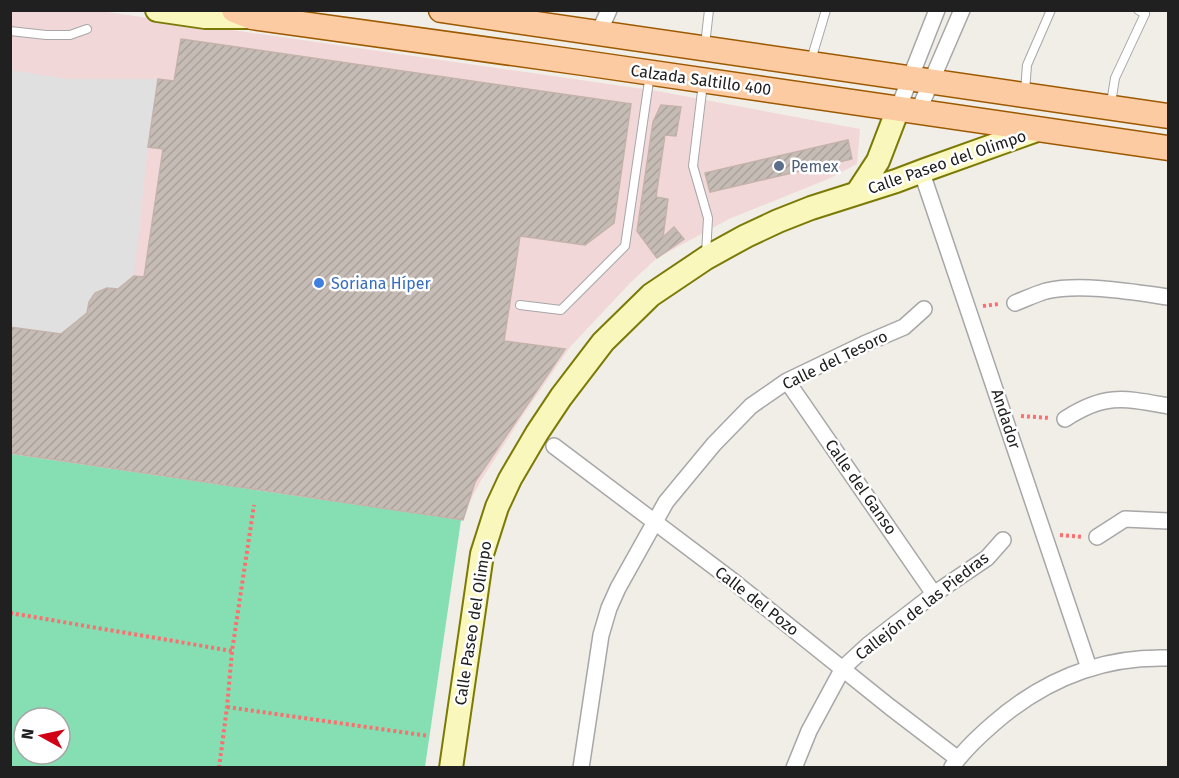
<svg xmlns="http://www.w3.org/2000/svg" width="1179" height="778" font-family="'Fira Sans',sans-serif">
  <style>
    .commercial { fill: #f1d7d8 }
    .pitch { fill: #85dfb3; fill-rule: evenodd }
    .parking { fill: #e0e0e0 }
    .building { fill: url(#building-hatch); stroke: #c3b2a9; stroke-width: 1.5 }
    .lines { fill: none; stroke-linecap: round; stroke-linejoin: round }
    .lane-casing { stroke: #a7a7a7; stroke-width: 10 }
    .street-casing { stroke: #a7a7a7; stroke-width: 18 }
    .secondary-casing { stroke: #7a7a05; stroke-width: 26 }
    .primary-casing { stroke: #9d5900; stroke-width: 27 }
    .path { stroke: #fa6f6f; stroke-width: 4; stroke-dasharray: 3 3; stroke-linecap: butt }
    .lane { stroke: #fff; stroke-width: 8 }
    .street { stroke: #fff; stroke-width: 15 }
    .secondary { stroke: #faf7bc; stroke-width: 22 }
    .primary { stroke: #fccba1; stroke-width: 24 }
    .service-dot { fill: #5c6f8a; stroke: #fff; stroke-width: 2 }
    .shop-dot { fill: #3f7fe0; stroke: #fff; stroke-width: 2 }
    .labels { text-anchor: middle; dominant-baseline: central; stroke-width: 5; stroke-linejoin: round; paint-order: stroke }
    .street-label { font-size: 16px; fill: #202020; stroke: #fff }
    .service-label { font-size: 16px; fill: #4e5e75; stroke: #fff; text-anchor: start }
    .shop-label { font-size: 16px; fill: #366cbe; stroke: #fff; text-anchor: start }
  </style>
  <defs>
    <pattern id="building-hatch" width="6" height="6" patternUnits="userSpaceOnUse" patternTransform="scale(1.5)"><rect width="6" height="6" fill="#c6bcb6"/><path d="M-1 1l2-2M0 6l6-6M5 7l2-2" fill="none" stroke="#aaa19c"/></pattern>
  </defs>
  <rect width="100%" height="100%" fill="#f1ede7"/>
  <path class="commercial" d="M10 11H100L657 91 860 129 857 164 828 179 729 219 657 258 631 282 570 347 523 415 480 482 465 511 11 445Z"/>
  <path class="pitch" d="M11 454 461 520 425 767H11ZM24 718H60V754H24Z"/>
  <path class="parking" d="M10 70 67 79H158L148 147 134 276 118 289 107 288 95 293 89 302 87 313 61 334 11 327Z"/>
  <path class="building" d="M181 39 631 104 614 223 585 245 520 236 504 341 565 349 475 482 463 520 10 453V327L61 334 87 313 89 302 95 293 107 288 118 289 134 276 144 277 163 149 148 147 158 79 174 81Z
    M661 105 681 107 676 136 665 135 656 197 668 199 663 237 674 227 684 239 657 258 637 231 653 122Z
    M848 140 852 159 710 192 705 173Z"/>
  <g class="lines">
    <g class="lane-casing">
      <path id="lane" d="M10 31 46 35H70L87 29
        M705 45 709 10
        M811 60 826 10
        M703 83 693 166 708 218 706 254
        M1025 91 1027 65 1051 10
        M1111 103 1115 78 1145 14 1138 10
        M520 305 561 310 625 246 650 74"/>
    </g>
    <g class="street-casing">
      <path id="street" d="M598 34 609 10
        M898 109 937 10
        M918 112 962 10
        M925 170 924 179 1089 668
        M1015 303C1025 299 1036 294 1046 291 1081 283 1133 292 1168 297
        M787 381 934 594
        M1065 419C1105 393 1124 398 1168 406
        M554 446 733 581 890 707 958 759
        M1097 537 1125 519 1168 521
        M952 767C963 751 978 737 993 724 1043 680 1101 656 1168 658
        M581 768 601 635 609 608 618 588 666 502 714 444 751 406 787 381 864 344 904 327 924 309
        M794 768 809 731 843 668 868 645 934 594 987 558 1003 540"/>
    </g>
    <g class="secondary-casing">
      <path id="secondary" d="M157 10 205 17H252
        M857 193 878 161 898 109
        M451 768 482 554 497 507 510 479 537 433 561 397 603 342 651 295 706 258 746 236 778 221 811 208 896 181 925 170 1037 130"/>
    </g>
    <g class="primary-casing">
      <path id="primary" d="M234 10 252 17 584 63 1168 148
        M441 10 1168 116"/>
    </g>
    <path class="path" d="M983 306 999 304
      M1021 416 1050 418
      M1060 535 1083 537
      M10 613 232 651
      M227 707 429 736
      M219 768 227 707 232 651 254 505"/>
    <use href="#lane" class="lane"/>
    <use href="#street" class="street"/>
    <use href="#secondary" class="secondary"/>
    <use href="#primary" class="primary"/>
  </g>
  <circle class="service-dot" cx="779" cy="166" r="6"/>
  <circle class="shop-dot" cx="319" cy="283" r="6"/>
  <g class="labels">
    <g class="street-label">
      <text transform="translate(701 80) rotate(8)">Calzada Saltillo 400</text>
      <text transform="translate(947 162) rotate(-19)">Calle Paseo del Olimpo</text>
      <text transform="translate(835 360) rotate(-26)">Calle del Tesoro</text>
      <text transform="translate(1006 419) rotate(72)">Andador</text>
      <text transform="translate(861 487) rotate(55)">Calle del Ganso</text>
      <text transform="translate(757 601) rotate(38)">Calle del Pozo</text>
      <text transform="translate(922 606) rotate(-38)">Callejón de las Piedras</text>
      <text transform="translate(473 623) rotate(-81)">Calle Paseo del Olimpo</text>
    </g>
    <g class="service-label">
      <text x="791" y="166">Pemex</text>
    </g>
    <g class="shop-label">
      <text x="331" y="283">Soriana Híper</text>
    </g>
  </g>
  <rect width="1179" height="778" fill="none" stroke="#202020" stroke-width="24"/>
  <g transform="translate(42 736) rotate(278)"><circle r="28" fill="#ffffff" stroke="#a6a6a6" stroke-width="1.5"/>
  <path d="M0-4.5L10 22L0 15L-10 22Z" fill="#d10016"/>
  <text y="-9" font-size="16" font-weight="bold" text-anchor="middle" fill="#202020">N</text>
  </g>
</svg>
